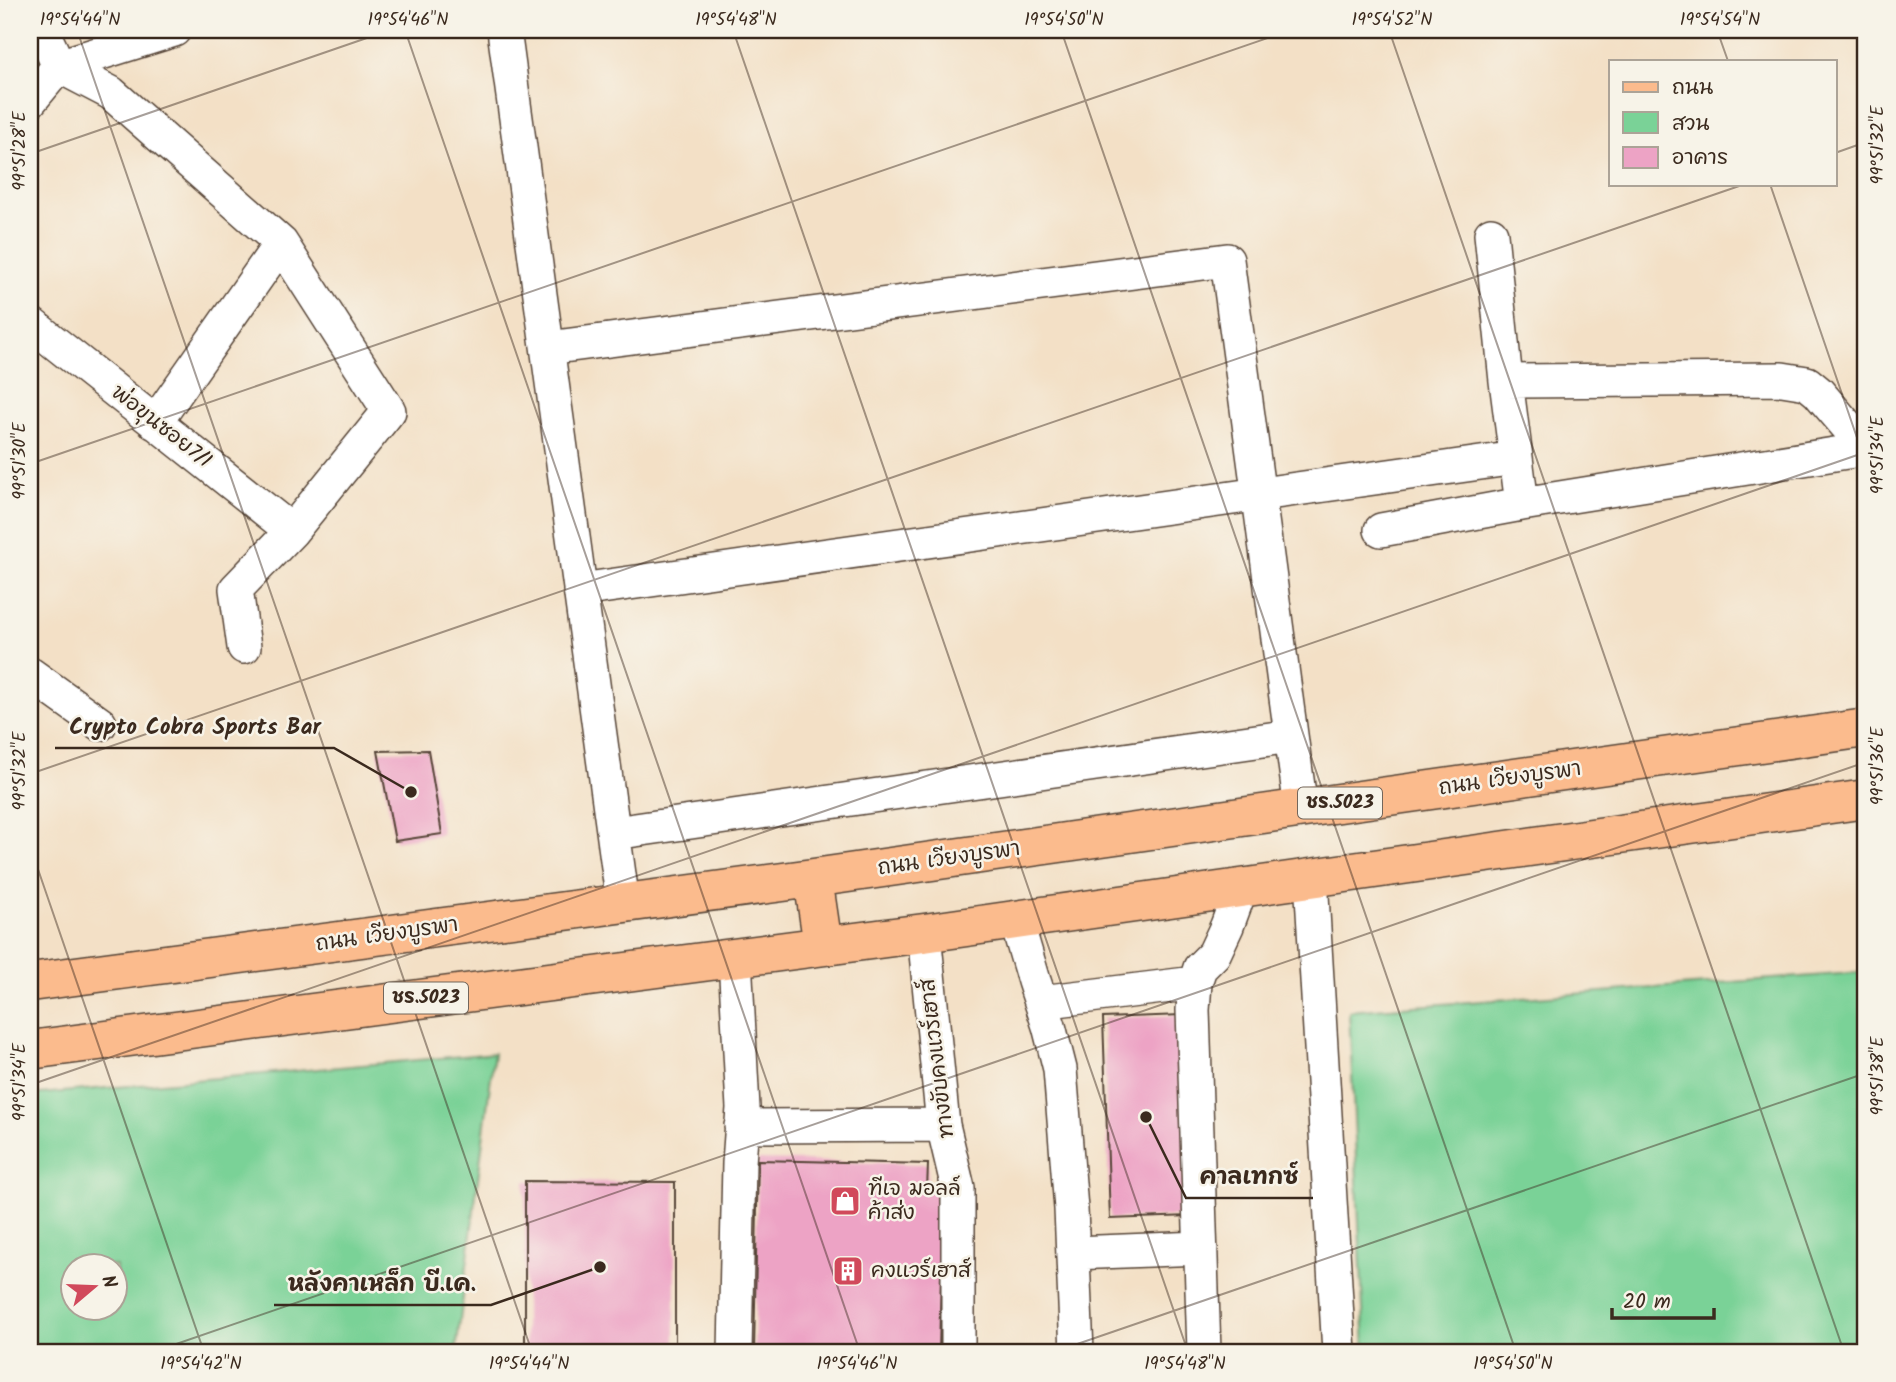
<svg xmlns="http://www.w3.org/2000/svg" width="1896" height="1382" font-family="Kalam,'Playpen Sans Thai',sans-serif">
  <style>
    .green { fill: #7ad297; stroke: #5a7e5a; stroke-width: 2; fill-rule: evenodd }
    .building { fill: #eda3c5 }
    .lines { fill: none; stroke-linecap: round; stroke-linejoin: round }
    .minor-casing { stroke: #574537; stroke-width: 36 }
    .major-casing { stroke: #574537; stroke-width: 41 }
    .minor { stroke: #fff; stroke-width: 33 }
    .major { stroke: #fbbb8d; stroke-width: 38 }
    .ticks { fill: none; stroke: #3b2a1e; stroke-width: 2; stroke-opacity: 0.45 }
    .labels { text-anchor: middle; dominant-baseline: central; stroke-width: 5; stroke-linejoin: round; paint-order: stroke }
    .shield { fill: #f7f3e8; stroke: #73665b; stroke-width: 2 }
    .shield-label { font-size: 19px; font-weight: bold; fill: #3b2a1e }
    .street-label { font-size: 21px; fill: #3b2a1e; stroke: #f7f3e8 }
    .poi-label { font-size: 21px; fill: #3b2a1e; stroke: #f7f3e8; text-anchor: start }
    .leader { fill: none; stroke: #3b2a1e; stroke-width: 2.5 }
    .callout-dot { fill: #3b2a1e; stroke: #f7f3e8; stroke-width: 2.5 }
    .callout-label { font-size: 23px; text-anchor: middle; font-weight: bold; fill: #3b2a1e; stroke: #f7f3e8; stroke-width: 5; stroke-linejoin: round; paint-order: stroke }
    .neatline { fill: none; stroke: #3b2a1e; stroke-width: 2.5 }
    .ticks-label { font-size: 18px; text-anchor: middle; fill: #3b2a1e }
  </style>
  <rect width="100%" height="100%" fill="#f7f3e8"/>
  <filter id="ink" filterUnits="userSpaceOnUse"><feTurbulence type="fractalNoise" baseFrequency=".0143" numOctaves="2"/><feDisplacementMap in="SourceGraphic" scale="14" xChannelSelector="R" yChannelSelector="G"/><feConvolveMatrix kernelMatrix="1 2 1 2 8 2 1 2 1" color-interpolation-filters="sRGB"/></filter>
  <filter id="wash" filterUnits="userSpaceOnUse"><feTurbulence type="fractalNoise" baseFrequency=".00686" numOctaves="4" result="noise"/><feDisplacementMap in="SourceGraphic" scale="28" xChannelSelector="R" yChannelSelector="G"/><feGaussianBlur stdDeviation="1.57" result="paint"/><feColorMatrix in="noise" values="0 0 0 0 0 0 0 0 0 0 0 0 0 0 0 0 0 1.4 0 .05"/><feComposite in="paint" operator="in"/></filter>
  <g filter="url(#wash)">
    <rect width="100%" height="100%" fill="#f3e0c6"/>
    <path class="green" d="M1866 972V1352H1365L1349 1011Z
      M494 1053 456 1352H30V1095ZM74 1266H116V1308H74Z"/>
    <g id="blocks">
      <path class="building" d="M428 750 442 834 395 841 378 751Z
        M1182 1015 1190 1216 1110 1219 1103 1018Z
        M758 1160 928 1164 927 1190H943L939 1352H754Z
        M525 1181 675 1182V1352H525Z"/>
    </g>
  </g>
  <g filter="url(#ink)">
    <use href="#blocks" fill-opacity="0" stroke="#574537" stroke-width="2"/>
    <g class="lines">
      <g class="minor-casing">
        <path id="minor" d="M42 30 59 66 174 30
          M504 30 623 904
          M30 101 59 66 111 93 281 243 389 411 292 531 236 589 244 647
          M1491 234 1506 381 1782 379 1807 383 1818 392 1859 440 1866 445
          M30 323 292 531
          M548 348 1227 260 1301 809
          M1506 381 1522 504 1866 449
          M155 423 281 243
          M1381 530 1522 504
          M580 590 1516 458
          M30 674 100 724
          M614 833 1291 736
          M1311 878 1339 1352
          M1016 920 1034 981 1049 1026 1060 1069 1071 1209 1077 1352
          M924 933 943 1125 958 1188V1352
          M1041 1002 1195 983
          M741 1126 943 1125
          M1073 1253 1201 1248
          M735 1352 739 1163 743 1108 735 958
          M1204 1352 1193 1010 1195 983 1200 968 1214 954 1227 926 1241 888"/>
      </g>
      <g class="major-casing">
        <path id="major" d="M813 878 823 946
          M30 982 813 878 1866 728
          M30 1050 924 933 1866 799"/>
      </g>
      <use href="#minor" class="minor"/>
      <use href="#major" class="major"/>
    </g>
  </g>
  <path class="ticks" d="M77 30 532 1352M405 30 860 1352M733 30 1188 1352M1061 30 1516 1352M1389 30 1844 1352M1717 30 1728 61M1835 153 1866 142M30 154 390 30M1770 184 1866 464M30 464 1291 30M30 774 1745 184M30 846 204 1352M30 1085 1866 452M153 1352 1866 762M1054 1352 1866 1073"/>
  <defs>
    <g id="shop-square" transform="scale(1.575)"><rect x="-9" y="-9" width="18" height="18" rx="4" fill="#d1495b" stroke="#f7f3e8"/><path d="M-5-2.5h2.3a2.7 3.5 0 0 1 5.4 0H5L5.5 6h-11ZM-1.5-2.5h3a1.5 2.3 0 0 0-3 0Z" fill="#fff"/></g>
    <g id="building-square" transform="scale(1.575)"><rect x="-9" y="-9" width="18" height="18" rx="4" fill="#d1495b" stroke="#f7f3e8"/><path d="M-4-6H4V6H1V3H-1V6H-4ZM-2.5-4.3h1.7v1.8h-1.7ZM.8-4.3h1.7v1.8H.8ZM-2.5-1h1.7V.8h-1.7ZM.8-1h1.7V.8H.8Z" fill="#fff"/></g>
  </defs>
  <g fill-rule="evenodd">
    <use href="#shop-square" x="845" y="1201"/>
    <use href="#building-square" x="848" y="1271"/>
  </g>
  <g class="labels">
    <g class="shield">
      <rect x="1298" y="787.5" width="84" height="31" rx="5"/>
      <rect x="384" y="982.5" width="84" height="31" rx="5"/>
    </g>
    <g class="shield-label">
      <text x="1340" y="803">ชร.5023</text>
      <text x="426" y="998">ชร.5023</text>
    </g>
    <g class="street-label">
      <text transform="translate(161 427) rotate(38)">พ่อขุนซอย7/1</text>
      <text transform="translate(1510 779) rotate(-8)">ถนน เวียงบูรพา</text>
      <text transform="translate(949 859) rotate(-8)">ถนน เวียงบูรพา</text>
      <text transform="translate(387 935) rotate(-8)">ถนน เวียงบูรพา</text>
      <text transform="translate(938 1059) rotate(-97)">ทางขับคงแวร์เฮาส์</text>
    </g>
    <g class="poi-label">
      <text x="868" y="1189">ทีเจ มอลล์<tspan x="868" dy="24">ค้าส่ง</tspan></text>
      <text x="871" y="1271">คงแวร์เฮาส์</text>
    </g>
  </g>
  <path class="leader" d="M411 792L334 748H55M1146 1117L1186 1198H1313M600 1267L491 1305H274"/>
  <g class="callout-dot">
    <circle cx="411" cy="792" r="7"/>
    <circle cx="1146" cy="1117" r="7"/>
    <circle cx="600" cy="1267" r="7"/>
  </g>
  <g class="callout-label">
    <text x="195" y="734">Crypto Cobra Sports Bar</text>
    <text x="1249" y="1184">คาลเทกซ์</text>
    <text x="382" y="1291">หลังคาเหล็ก บี.เค.</text>
  </g>
  <rect width="1896" height="1382" fill="none" stroke="#f7f3e8" stroke-width="77"/>
  <rect x="1609" y="60" width="228" height="126" fill="#f7f3e8" stroke="#aca397" stroke-width="2"/>
  <rect x="1623" y="82" width="35" height="10" fill="#fbbb8d" stroke="#aca397" stroke-width="2"/>
  <text x="1672" y="94" font-size="21" fill="#3b2a1e">ถนน</text>
  <rect x="1623" y="112" width="35" height="21" fill="#7ad297" stroke="#aca397" stroke-width="2"/>
  <text x="1672" y="130" font-size="21" fill="#3b2a1e">สวน</text>
  <rect x="1623" y="147" width="35" height="21" fill="#eda3c5" stroke="#aca397" stroke-width="2"/>
  <text x="1672" y="164" font-size="21" fill="#3b2a1e">อาคาร</text>
  <g transform="translate(94 1287) rotate(71)"><circle r="33" fill="#f7f3e8" stroke="#aca397" stroke-width="2"/>
  <path d="M0-5L12 26L0 18L-12 26Z" fill="#d1495b"/>
  <text y="-10" font-size="19" font-weight="bold" text-anchor="middle" fill="#3b2a1e">N</text>
  </g>
  <path d="M1612 1308v10h102v-10" fill="none" stroke="#3b2a1e" stroke-width="3.5"/>
  <text x="1623" y="1308" font-size="21" fill="#3b2a1e" stroke="#f7f3e8" stroke-width="5" paint-order="stroke">20 m</text>
  <rect x="38" y="38" width="1819" height="1306" class="neatline"/>
  <g class="ticks-label">
    <text x="80" y="25">19°54'44"N</text>
    <text x="408" y="25">19°54'46"N</text>
    <text x="736" y="25">19°54'48"N</text>
    <text x="1064" y="25">19°54'50"N</text>
    <text x="1392" y="25">19°54'52"N</text>
    <text x="1720" y="25">19°54'54"N</text>
    <text transform="translate(1877 145) rotate(-90)" y="6">99°51'32"E</text>
    <text transform="translate(19 151) rotate(-90)" y="6">99°51'28"E</text>
    <text transform="translate(1877 455) rotate(-90)" y="6">99°51'34"E</text>
    <text transform="translate(19 461) rotate(-90)" y="6">99°51'30"E</text>
    <text transform="translate(1877 766) rotate(-90)" y="6">99°51'36"E</text>
    <text transform="translate(19 771) rotate(-90)" y="6">99°51'32"E</text>
    <text transform="translate(1877 1076) rotate(-90)" y="6">99°51'38"E</text>
    <text transform="translate(19 1082) rotate(-90)" y="6">99°51'34"E</text>
    <text x="201" y="1369">19°54'42"N</text>
    <text x="529" y="1369">19°54'44"N</text>
    <text x="857" y="1369">19°54'46"N</text>
    <text x="1185" y="1369">19°54'48"N</text>
    <text x="1513" y="1369">19°54'50"N</text>
  </g>
</svg>
